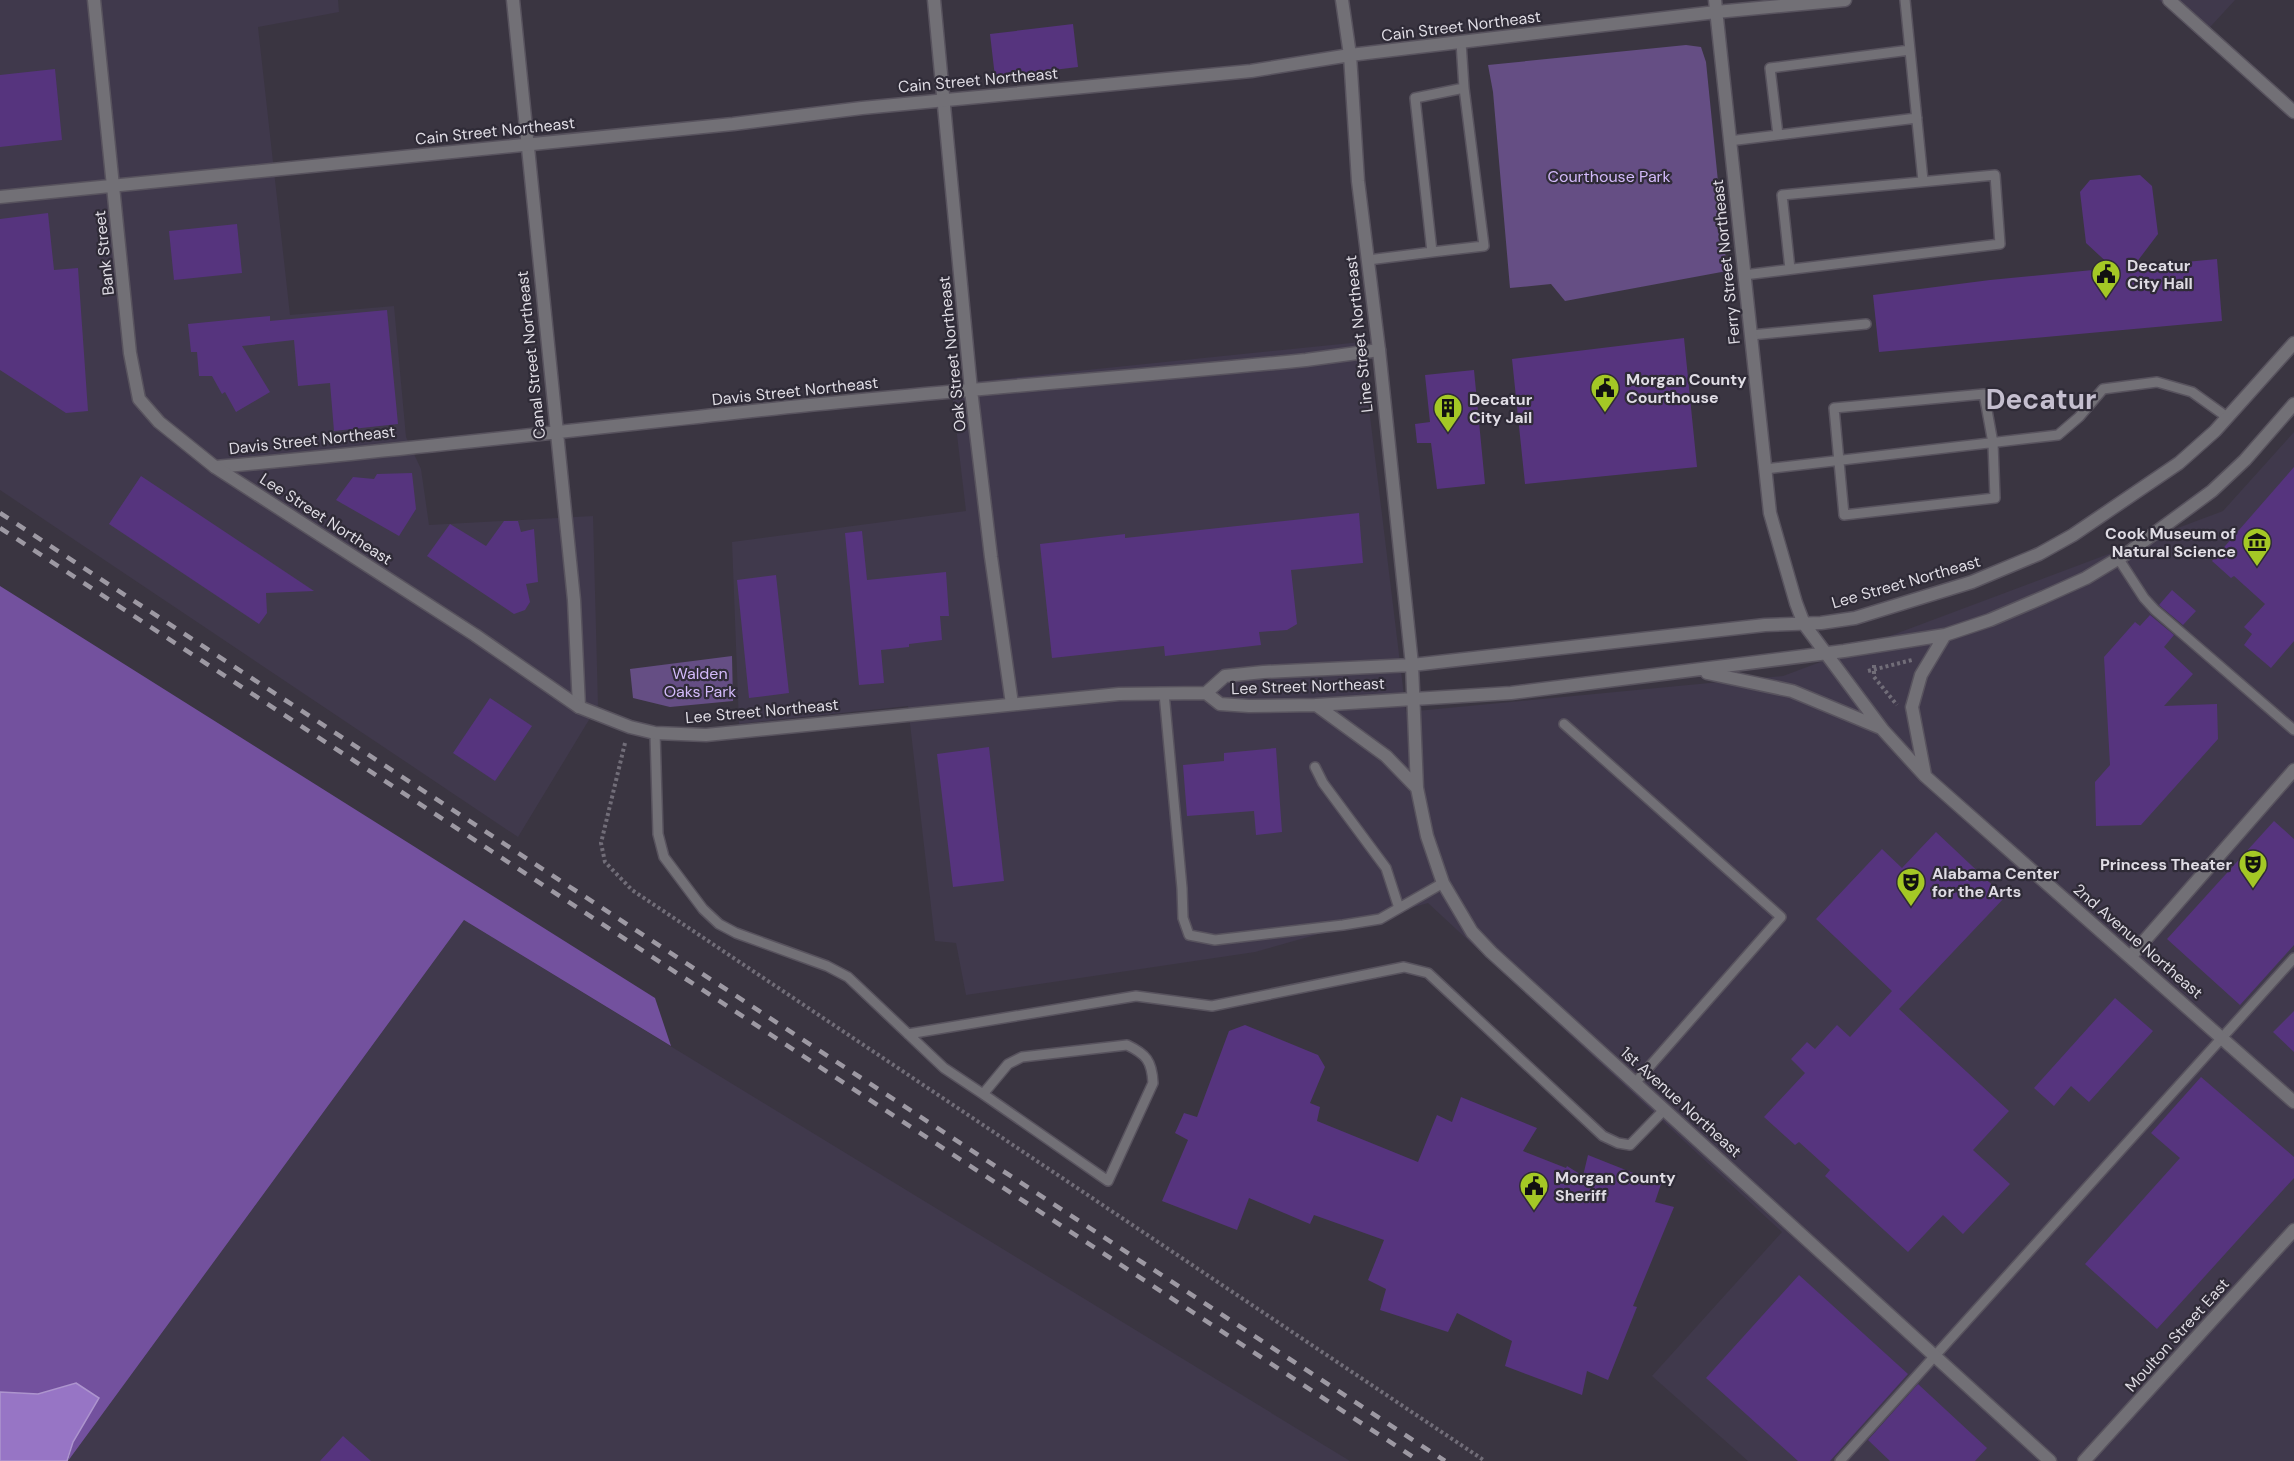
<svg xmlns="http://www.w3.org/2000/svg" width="2294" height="1461" font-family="'DM Sans',sans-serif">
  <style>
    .built { fill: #40394c }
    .green { fill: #654e84 }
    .forest { fill: #73519e }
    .water { fill: #9775c5; stroke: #ad94ce; stroke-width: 1.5 }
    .building { fill: #56347e }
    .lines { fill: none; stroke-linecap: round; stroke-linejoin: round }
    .service-casing { stroke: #58535e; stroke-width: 12 }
    .minor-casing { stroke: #58535e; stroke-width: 15 }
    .tertiary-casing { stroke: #58535e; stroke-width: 15 }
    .path { stroke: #716d78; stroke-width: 4; stroke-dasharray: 3 3; stroke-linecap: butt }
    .service { stroke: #727076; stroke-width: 9 }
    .minor { stroke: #727076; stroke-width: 12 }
    .tertiary { stroke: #727076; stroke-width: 12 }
    .rail { stroke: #9d99a3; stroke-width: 4.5; stroke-dasharray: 10 10; stroke-linecap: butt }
    .labels { text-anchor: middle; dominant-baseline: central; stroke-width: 4.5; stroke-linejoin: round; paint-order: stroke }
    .street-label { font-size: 16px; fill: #dfdce4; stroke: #2f2b37 }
    .park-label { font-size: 16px; fill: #d3bafa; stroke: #2f2b37 }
    .poi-label { font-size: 16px; font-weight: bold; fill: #dfdce4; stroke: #2f2b37; text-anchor: start }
    .town-label { font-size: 28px; font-weight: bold; fill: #c5bfcf; stroke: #2f2b37 }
  </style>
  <rect width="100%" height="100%" fill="#3a3541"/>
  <path class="built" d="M0 0H338L339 12 258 27 290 315 394 306 406 437 421 469 429 525 593 516 598 705 518 837 0 490Z
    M2159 0H2235L2200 38Z
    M1361 342 1406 712 1783 676 2223 511 2294 432V1461H1748L1652 1376 1782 1232 1428 903 1255 952 966 995 956 943 935 941 908 706 739 724 732 542 966 511 951 384Z
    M464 920 1350 1461H68Z"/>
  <path class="green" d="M1686 45 1701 47 1706 62 1727 271 1565 301 1551 284 1510 288 1493 92 1488 65Z
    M732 656 733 701 670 707 633 698 630 669Z"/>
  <path class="forest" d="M0 586 655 998 671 1046 464 920 68 1461 73 1442 99 1398 76 1383 38 1394 0 1392Z"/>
  <path class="water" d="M76 1383 99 1398 73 1442 67 1461H0V1392L38 1394Z"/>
  <path class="building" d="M1073 24 1078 67 995 77 990 34Z
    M55 69 62 140 0 147V75Z
    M2140 175 2152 186 2158 234 2133 267 2217 259 2222 321 1879 352 1873 295 1990 280 2113 268 2086 243 2080 192 2090 180Z
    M48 213 54 270 78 268 88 411 66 413 0 370V219Z
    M237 224 242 273 174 280 169 231Z
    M387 310 398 424 334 431 330 383 298 386 294 340 242 346 270 392 236 412 225 392 222 394 212 376H199L197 352H191L188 324 270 316V321Z
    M1684 338 1697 467 1525 484 1512 359Z
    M1474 370 1485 484 1437 489 1431 443H1417L1415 424 1430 422 1425 375Z
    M2294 467V641L2271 668 2244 645 2252 634 2244 627 2265 604 2234 576 2231 578 2212 561Z
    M412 473 416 509 399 536 336 500 353 477 374 479 377 474Z
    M141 476 314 591 266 593 267 613 259 624 109 524Z
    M1359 513 1363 563 1291 570 1297 624 1287 630 1259 632 1261 645 1165 656 1164 646 1052 658 1040 544 1125 534V538Z
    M504 521H518L521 532 534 529 538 582 526 584 530 602 525 610 514 614 427 556 450 524 486 546Z
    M862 531 867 580 946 572 949 616H940L942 640 909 644V647L881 650 884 683 859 685 845 533Z
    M776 575 789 693 749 698 737 580Z
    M2172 590 2196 611 2183 625 2159 605Z
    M2150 615 2174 635 2164 647 2193 674 2164 706 2217 704 2218 739 2141 825 2096 826 2095 782 2110 765 2104 657 2135 622 2140 626Z
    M490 698 532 726 495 781 453 753Z
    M989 747 1004 881 953 887 937 754Z
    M1276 748 1282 832 1256 835 1254 811 1187 816 1183 765 1224 761V753Z
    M2274 821 2294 839V945L2240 1005 2167 939Z
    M1936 832 2005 897 1899 1009 2009 1111 1973 1150 2010 1184 1963 1234 1943 1215 1908 1252 1825 1176 1830 1170 1799 1142 1795 1145 1764 1117 1805 1073 1791 1059 1807 1042 1815 1049 1837 1025 1850 1037 1892 991 1816 919 1882 849 1902 868Z
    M2115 998 2153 1031 2089 1102 2071 1086 2054 1106 2034 1088Z
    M2294 1011V1052L2273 1032Z
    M1245 1025 1318 1055 1325 1067 1310 1103 1320 1107 1317 1121 1418 1162 1437 1115 1452 1122 1461 1097 1537 1128 1523 1151 1566 1168 1567 1166 1583 1176 1588 1155 1661 1184 1655 1202 1674 1207 1633 1306 1637 1307 1608 1380 1587 1371 1582 1395 1505 1366 1512 1341 1457 1313 1448 1332 1380 1310 1386 1289 1368 1280 1384 1240 1314 1215 1310 1224 1249 1198 1237 1230 1162 1201 1188 1140 1175 1133 1184 1113 1197 1117 1229 1031Z
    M2201 1077 2294 1157V1178L2157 1329 2085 1264 2180 1158 2151 1133Z
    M1799 1275 1908 1374 1830 1461H1798L1706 1378Z
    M1918 1384 1987 1448 1975 1461H1890L1868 1440Z
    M343 1436 371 1461H320Z"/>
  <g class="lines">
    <g class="service-casing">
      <path id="service" d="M1905 0 1923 181
        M1461 42 1464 88 1415 98 1432 252 1484 246 1464 88
        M1778 135 1770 68 1910 50
        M1729 141 1917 118
        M1368 260 1432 252
        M1744 275 2000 244 1995 175 1782 195 1790 269
        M1751 335 1866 324
        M1984 394 1993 443 1995 498 1844 515 1834 408Z
        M1765 469 2058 435 2079 417 2103 389 2157 382 2192 392 2227 417
        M2118 558 2144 598 2155 610 2294 730
        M1164 693 1182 888 1183 918 1189 935 1215 940 1343 925 1380 919 1443 883
        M1564 724 1781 917 1635 1083
        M655 733 658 834 664 857 703 909 719 924 736 933 827 966 848 977 944 1068 983 1094 1008 1064 1022 1057 1127 1045C1146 1054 1152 1061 1153 1083L1108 1181 983 1094
        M1315 767 1323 783 1386 868 1399 908
        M908 1034 1136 996 1212 1006 1404 967 1428 973 1603 1136 1618 1143 1630 1145 1664 1110
        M1840 1461 2294 958"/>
    </g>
    <g class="minor-casing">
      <path id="minor" d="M513 0 574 600 579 707
        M934 0 971 390 991 557 1012 704
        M215 467C385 452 555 432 725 414 918 392 1113 379 1306 360L1379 350
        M2131 956 2294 770"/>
    </g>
    <g class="tertiary-casing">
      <path id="tertiary" d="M94 0 130 353 139 399 159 422 215 467 475 635 579 707 630 727 655 733 706 735 1119 694 1206 693 1225 676 1263 672 1412 665 1765 625 1821 623 1855 618 1972 582 2039 554 2073 535 2179 463 2215 431 2294 343
        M1342 0 1350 55 1358 181 1379 350 1412 665 1417 788 1427 836 1443 883 1472 932 1491 952 2050 1461
        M1715 0 1770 513 1796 603 1804 624 1883 730 1925 776 2294 1102
        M2169 0 2294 112
        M0 197 733 124 862 108 1251 71 1350 55 1716 12 1845 0
        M1707 673 1792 691 1881 728
        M1206 693 1220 704 1249 706 1316 705 1511 693 1844 651 1945 635 1990 620 2044 597 2086 578 2129 552 2212 491 2245 460 2294 404
        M1316 705 1386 756 1417 788
        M1925 775 1912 707 1921 675 1945 635
        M2084 1461 2294 1230"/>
    </g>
    <path class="path" d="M1874 665V677L1897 705
      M1868 671 1912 660
      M625 743 601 843 605 862 632 890 1485 1461"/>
    <use href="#service" class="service"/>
    <use href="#minor" class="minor"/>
    <use href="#tertiary" class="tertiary"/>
    <path class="rail" d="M0 513 1445 1461
      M0 528 1419 1461"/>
  </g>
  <defs>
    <g id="civic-pin" transform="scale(1.5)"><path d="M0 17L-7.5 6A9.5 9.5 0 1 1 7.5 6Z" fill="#a4c825" stroke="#2f2b37"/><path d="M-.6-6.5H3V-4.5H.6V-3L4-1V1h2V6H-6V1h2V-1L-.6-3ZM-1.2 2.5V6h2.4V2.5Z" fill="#111"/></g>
    <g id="building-pin" transform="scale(1.5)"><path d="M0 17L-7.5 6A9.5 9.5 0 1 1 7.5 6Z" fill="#a4c825" stroke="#2f2b37"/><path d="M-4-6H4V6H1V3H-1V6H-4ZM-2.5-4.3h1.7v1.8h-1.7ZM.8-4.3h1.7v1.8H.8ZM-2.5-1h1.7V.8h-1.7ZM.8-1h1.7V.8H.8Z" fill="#111"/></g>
    <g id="museum-pin" transform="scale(1.5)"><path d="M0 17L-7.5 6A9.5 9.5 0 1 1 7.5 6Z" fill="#a4c825" stroke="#2f2b37"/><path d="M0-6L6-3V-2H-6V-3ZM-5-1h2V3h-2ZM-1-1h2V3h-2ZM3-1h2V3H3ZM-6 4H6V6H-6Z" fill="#111"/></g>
    <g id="theatre-pin" transform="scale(1.5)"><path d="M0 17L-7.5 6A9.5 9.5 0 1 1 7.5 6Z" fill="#a4c825" stroke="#2f2b37"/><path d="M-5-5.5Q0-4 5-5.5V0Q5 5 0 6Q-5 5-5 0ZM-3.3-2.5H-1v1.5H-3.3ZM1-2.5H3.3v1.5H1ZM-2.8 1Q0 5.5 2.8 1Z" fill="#111"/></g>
  </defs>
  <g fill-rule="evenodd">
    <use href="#civic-pin" x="2106" y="274"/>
    <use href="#civic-pin" x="1605" y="388"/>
    <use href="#building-pin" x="1448" y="408"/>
    <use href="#museum-pin" x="2257" y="542"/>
    <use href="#theatre-pin" x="2253" y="864"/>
    <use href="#theatre-pin" x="1911" y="882"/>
    <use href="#civic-pin" x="1534" y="1186"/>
  </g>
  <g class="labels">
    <g class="street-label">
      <text transform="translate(1461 26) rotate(-7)">Cain Street Northeast</text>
      <text transform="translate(978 80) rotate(-5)">Cain Street Northeast</text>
      <text transform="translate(495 131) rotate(-6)">Cain Street Northeast</text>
      <text transform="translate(104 253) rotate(-96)">Bank Street</text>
      <text transform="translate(1726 262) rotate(-96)">Ferry Street Northeast</text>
      <text transform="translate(1359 334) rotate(-96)">Line Street Northeast</text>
      <text transform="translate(952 354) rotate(-96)">Oak Street Northeast</text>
      <text transform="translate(531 355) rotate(-96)">Canal Street Northeast</text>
      <text transform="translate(795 391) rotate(-6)">Davis Street Northeast</text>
      <text transform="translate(312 440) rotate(-6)">Davis Street Northeast</text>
      <text transform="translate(326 519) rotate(33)">Lee Street Northeast</text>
      <text transform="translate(1906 582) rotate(-16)">Lee Street Northeast</text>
      <text transform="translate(1308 686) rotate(-2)">Lee Street Northeast</text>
      <text transform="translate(762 711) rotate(-5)">Lee Street Northeast</text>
      <text transform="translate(2138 941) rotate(41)">2nd Avenue Northeast</text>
      <text transform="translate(1681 1102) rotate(42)">1st Avenue Northeast</text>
      <text transform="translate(2177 1335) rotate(-48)">Moulton Street East</text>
    </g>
    <g class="park-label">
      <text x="1609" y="176">Courthouse Park</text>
      <text x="700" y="673">Walden<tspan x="700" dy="18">Oaks Park</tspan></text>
    </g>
    <g class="poi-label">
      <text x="2127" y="265">Decatur<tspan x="2127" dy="18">City Hall</tspan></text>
      <text x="1626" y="379">Morgan County<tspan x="1626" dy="18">Courthouse</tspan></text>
      <text x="1469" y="399">Decatur<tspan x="1469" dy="18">City Jail</tspan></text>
      <text x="2236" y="533" text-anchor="end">Cook Museum of<tspan x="2236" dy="18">Natural Science</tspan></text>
      <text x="2232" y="864" text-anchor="end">Princess Theater</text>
      <text x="1932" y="873">Alabama Center<tspan x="1932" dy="18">for the Arts</tspan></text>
      <text x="1555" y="1177">Morgan County<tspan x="1555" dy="18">Sheriff</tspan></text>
    </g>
    <g class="town-label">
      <text x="2041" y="399">Decatur</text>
    </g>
  </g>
</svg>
